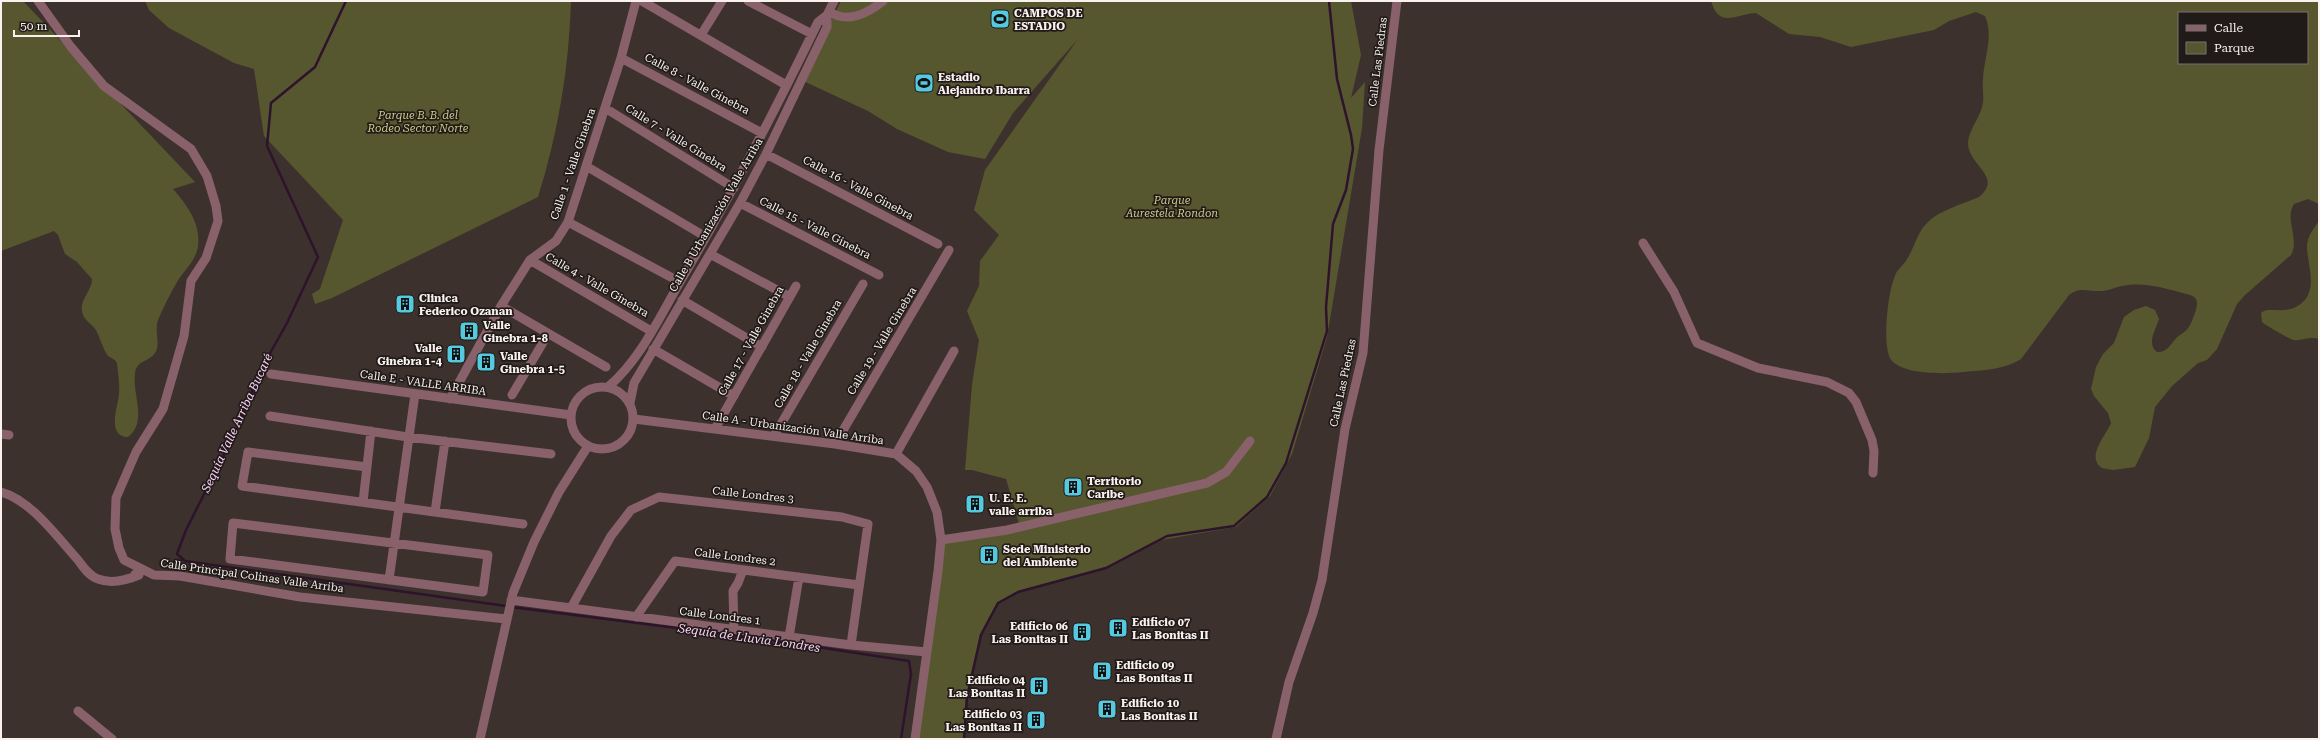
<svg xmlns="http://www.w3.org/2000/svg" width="2320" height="740" font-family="'Roboto Serif',serif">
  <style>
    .green { fill: #57572f; fill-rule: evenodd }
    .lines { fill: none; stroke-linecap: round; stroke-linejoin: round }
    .stream { stroke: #2e132c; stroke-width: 2.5 }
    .minor { stroke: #89616a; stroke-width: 9 }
    .labels { text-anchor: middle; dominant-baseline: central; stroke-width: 3.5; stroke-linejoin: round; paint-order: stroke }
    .poi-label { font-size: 11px; font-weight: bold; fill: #f9f1ee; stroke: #201a18; text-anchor: start }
    .street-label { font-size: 11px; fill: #f9f1ee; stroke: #201a18 }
    .park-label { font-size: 11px; font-style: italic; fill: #caca86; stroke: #201a18 }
    .water-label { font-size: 12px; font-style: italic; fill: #ffd2fa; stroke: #201a18 }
  </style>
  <rect width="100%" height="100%" fill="#3d312d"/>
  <path class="green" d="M1 1H23L195 182 173 189C187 205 201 224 198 246 196 261 184 270 177 282 170 294 163 308 158 320 154 331 161 344 155 353 149 362 136 360 135 374 132 395 148 421 128 437 106 436 118 407 119 394 120 385 118 373 117 363 115 358 108 358 106 353 102 346 100 338 96 330 91 323 83 320 82 311 80 299 92 291 92 279L77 262 65 254 58 235 54 231 1 251Z
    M145 1H571C569 68 558 133 538 197L332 298 315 304 312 294 320 289 343 220 264 136 254 69 234 63 169 28 149 10Z
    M841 1H1351L1361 55 1351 98 1365 82 1362 128 1327 337 1292 454 1270 496 1236 527 1155 541 1106 568 1018 591 997 603 980 634 970 685 966 698 963 739H916L944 543 1020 527 1006 479 972 470H965L972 385 979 340 967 311 979 286 980 261 999 235 974 210 985 170 1078 39 1013 113 985 159 948 152 897 129 868 111 801 80Z
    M1711 1H2319V204L2308 199 2294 204C2284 219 2300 239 2291 255L2245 295 2237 304 2217 349 2207 360 2198 363 2172 386 2155 407 2149 438 2135 467 2113 470 2102 468C2085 457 2107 434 2111 423L2108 413 2094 396 2091 389 2096 367 2103 354 2114 343 2124 317 2134 310 2146 306 2155 310 2159 319C2156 329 2146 344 2157 352 2169 353 2172 340 2180 335 2190 329 2191 323 2195 313 2201 295 2193 296 2179 292 2159 287 2144 282 2122 286 2115 287 2109 291 2101 291 2089 292 2080 286 2069 295L2021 359C2003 370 1983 370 1963 372 1945 374 1906 375 1892 361 1881 350 1888 290 1895 276 1897 269 1904 265 1907 259 1915 247 1917 232 1928 222 1940 210 1963 204 1979 197 2006 175 1961 163 1969 137 1972 126 1981 115 1983 103 1984 95 1982 87 1983 79 1984 58 1994 36 1985 16L1976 12 1949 21 1934 30 1851 47 1820 37 1789 34 1756 13C1736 14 1719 29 1711 1ZM2179 13H2307V63H2179Z
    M2319 221V339C2310 336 2302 341 2293 340 2290 339 2265 325 2262 322L2261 313C2269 305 2287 317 2303 302 2318 287 2307 264 2307 246 2307 237 2314 228 2319 221Z"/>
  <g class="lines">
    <path class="stream" d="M346 1 315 67 271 103 267 146 318 257 287 323 260 371 240 423 186 530 177 554 185 561 506 606
      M511 607 771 640 909 661 911 674 901 739
      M964 739 967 697 981 635 998 603 1018 592 1106 568 1167 536 1234 526 1267 497 1286 463 1327 331 1326 307 1333 224 1346 190 1353 149 1351 135 1337 79 1329 1"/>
    <path class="minor" d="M38 1 71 47 104 86 191 149 207 176 216 206 218 221 206 258 191 281 184 336 163 409 136 452 116 498 115 529 119 548 124 560 154 575 180 576 300 597 506 619
      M642 1 786 85
      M748 1 812 34
      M829 11C846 24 867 14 883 1
      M701 35 722 1
      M621 58 762 133
      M605 108 734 188
      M766 154 938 244
      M586 166 706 237
      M740 203 879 275
      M568 222 680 282
      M1643 243 1674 292 1697 343 1758 368 1827 382 1849 393 1856 402 1872 440 1874 451 1873 473
      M710 254 790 297
      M530 260 651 331
      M682 300 762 347
      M501 306 606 367
      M653 349 734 396
      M271 374 571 415
      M571 418a31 31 0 1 1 62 0a31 31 0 1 1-62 0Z
      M608 387C640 360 659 318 680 282 730 197 775 111 818 22L827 15 834 1
      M512 395 548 334
      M450 399 501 306 530 260 556 241 568 222 621 58 636 1
      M630 403 634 383 740 203 766 154 827 27V15
      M270 416 408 437 551 454
      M634 419 835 444 896 454 916 471 927 487 937 512 941 540 938 571 915 739
      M715 429 796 286
      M1 434 9 435
      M774 436 863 284
      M835 444 949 250
      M896 454 954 351
      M367 467 248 452 242 486 523 524
      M1 492C31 500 58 538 78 560 83 567 89 576 98 579 111 584 127 580 139 575L135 574
      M363 502 371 431
      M435 512 445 441
      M233 523 488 555 483 592 230 559Z
      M941 540 1007 530 1207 483 1226 472 1250 441
      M389 580 415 394
      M511 600 851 645 927 652
      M571 608 611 536 631 510 659 497 842 517 868 524 851 645
      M636 617 675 561 859 585
      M734 630 733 591 738 583 743 570
      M789 637 799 577
      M78 711 112 739
      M480 739 513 593 534 542 559 492 588 446
      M1276 739 1289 682 1313 613 1322 580 1345 429 1363 353 1379 150 1397 1"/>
  </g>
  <defs>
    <g id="stadium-square" transform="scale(1)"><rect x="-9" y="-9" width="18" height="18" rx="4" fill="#55cadf" stroke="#201a18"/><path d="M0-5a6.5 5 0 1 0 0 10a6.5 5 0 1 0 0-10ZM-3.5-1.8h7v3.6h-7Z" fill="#111"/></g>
    <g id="building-square" transform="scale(1)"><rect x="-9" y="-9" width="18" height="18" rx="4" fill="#55cadf" stroke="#201a18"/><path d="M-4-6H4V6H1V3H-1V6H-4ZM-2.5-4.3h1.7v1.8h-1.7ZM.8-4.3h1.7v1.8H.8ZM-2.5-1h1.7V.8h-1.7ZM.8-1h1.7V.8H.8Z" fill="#111"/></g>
  </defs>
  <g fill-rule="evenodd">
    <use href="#stadium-square" x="1000" y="19"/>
    <use href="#stadium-square" x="924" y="83"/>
    <use href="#building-square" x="405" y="304"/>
    <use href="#building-square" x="469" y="331"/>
    <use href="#building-square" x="456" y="354"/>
    <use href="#building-square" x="486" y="362"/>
    <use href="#building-square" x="1073" y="487"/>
    <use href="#building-square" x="975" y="504"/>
    <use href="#building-square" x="989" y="555"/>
    <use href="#building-square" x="1118" y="628"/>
    <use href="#building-square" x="1082" y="632"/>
    <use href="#building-square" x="1102" y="671"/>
    <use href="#building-square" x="1039" y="686"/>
    <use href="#building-square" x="1107" y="709"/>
    <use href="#building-square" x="1036" y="720"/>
  </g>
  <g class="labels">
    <g class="poi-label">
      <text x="1014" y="13">CAMPOS DE<tspan x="1014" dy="13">ESTADIO</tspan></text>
      <text x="938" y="77">Estadio<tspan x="938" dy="13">Alejandro Ibarra</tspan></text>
      <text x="419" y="298">Clinica<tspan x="419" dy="13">Federico Ozanan</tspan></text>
      <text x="483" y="325">Valle<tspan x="483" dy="13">Ginebra 1-8</tspan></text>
      <text x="442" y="348" text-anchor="end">Valle<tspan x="442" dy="13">Ginebra 1-4</tspan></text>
      <text x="500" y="356">Valle<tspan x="500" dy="13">Ginebra 1-5</tspan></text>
      <text x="1087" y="481">Territorio<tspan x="1087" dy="13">Caribe</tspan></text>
      <text x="989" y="498">U. E. E.<tspan x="989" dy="13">valle arriba</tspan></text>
      <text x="1003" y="549">Sede Ministerio<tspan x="1003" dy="13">del Ambiente</tspan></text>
      <text x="1132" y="622">Edificio 07<tspan x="1132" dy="13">Las Bonitas II</tspan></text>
      <text x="1068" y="626" text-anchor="end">Edificio 06<tspan x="1068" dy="13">Las Bonitas II</tspan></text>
      <text x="1116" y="665">Edificio 09<tspan x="1116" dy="13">Las Bonitas II</tspan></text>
      <text x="1025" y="680" text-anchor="end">Edificio 04<tspan x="1025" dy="13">Las Bonitas II</tspan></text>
      <text x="1121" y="703">Edificio 10<tspan x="1121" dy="13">Las Bonitas II</tspan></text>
      <text x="1022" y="714" text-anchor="end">Edificio 03<tspan x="1022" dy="13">Las Bonitas II</tspan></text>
    </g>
    <g class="street-label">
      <text transform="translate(1378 62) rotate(-83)">Calle Las Piedras</text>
      <text transform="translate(697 84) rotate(28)">Calle 8 - Valle Ginebra</text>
      <text transform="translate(676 138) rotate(32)">Calle 7 - Valle Ginebra</text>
      <text transform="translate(573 164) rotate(-71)">Calle 1 - Valle Ginebra</text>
      <text transform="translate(858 188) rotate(28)">Calle 16 - Valle Ginebra</text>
      <text transform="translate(716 215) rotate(-60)">Calle B Urbanización Valle Arriba</text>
      <text transform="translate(815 228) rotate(27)">Calle 15 - Valle Ginebra</text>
      <text transform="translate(597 285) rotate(30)">Calle 4 - Valle Ginebra</text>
      <text transform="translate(751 341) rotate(-61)">Calle 17 - Valle Ginebra</text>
      <text transform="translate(882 341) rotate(-59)">Calle 19 - Valle Ginebra</text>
      <text transform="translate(808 354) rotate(-60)">Calle 18 - Valle Ginebra</text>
      <text transform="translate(423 383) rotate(8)">Calle E - VALLE ARRIBA</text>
      <text transform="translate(1343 383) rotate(-78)">Calle Las Piedras</text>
      <text transform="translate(793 428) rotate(8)">Calle A - Urbanización Valle Arriba</text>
      <text transform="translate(753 495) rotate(6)">Calle Londres 3</text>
      <text transform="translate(735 557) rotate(7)">Calle Londres 2</text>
      <text transform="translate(252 576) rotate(8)">Calle Principal Colinas Valle Arriba</text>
      <text transform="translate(720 616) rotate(7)">Calle Londres 1</text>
    </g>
    <g class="park-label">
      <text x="418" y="115">Parque B. B. del<tspan x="418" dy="13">Rodeo Sector Norte</tspan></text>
      <text x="1172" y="200">Parque<tspan x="1172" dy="13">Aurestela Rondon</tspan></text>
    </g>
    <g class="water-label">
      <text transform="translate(237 423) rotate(-65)">Sequía Valle Arriba Bucaré</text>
      <text transform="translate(749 638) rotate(8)">Sequía de Lluvia Londres</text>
    </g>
  </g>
  <rect width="2320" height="740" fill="none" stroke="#f9f1ee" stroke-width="4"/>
  <rect x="2178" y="12" width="130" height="52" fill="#201a18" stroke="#77706e"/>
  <rect x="2186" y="25" width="20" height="6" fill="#89616a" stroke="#77706e"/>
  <text x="2214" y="32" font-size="12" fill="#f9f1ee">Calle</text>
  <rect x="2186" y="42" width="20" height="12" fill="#57572f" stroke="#77706e"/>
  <text x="2214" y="52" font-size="12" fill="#f9f1ee">Parque</text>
  <path d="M14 30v6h65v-6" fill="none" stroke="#f9f1ee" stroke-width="2"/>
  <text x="20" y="30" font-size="12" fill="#f9f1ee" stroke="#201a18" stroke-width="3" paint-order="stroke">50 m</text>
</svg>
